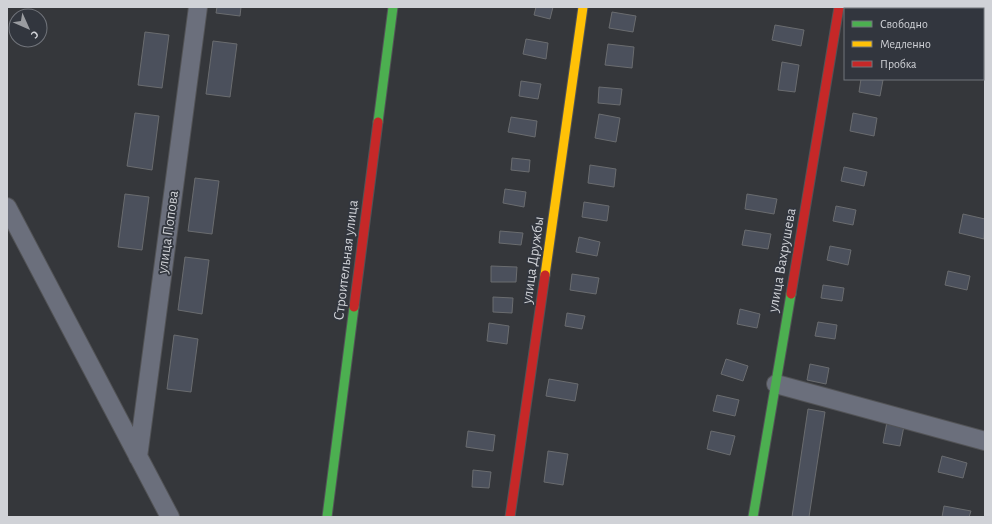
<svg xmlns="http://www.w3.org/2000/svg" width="992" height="524" font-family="'Alegreya Sans',sans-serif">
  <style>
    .building { fill: #4b505c; stroke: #6a6c6f }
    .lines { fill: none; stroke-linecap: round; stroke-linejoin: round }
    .street-casing { stroke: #525356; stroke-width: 20 }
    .fast-casing { stroke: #525356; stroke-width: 11 }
    .slow-casing { stroke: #525356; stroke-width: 11 }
    .jam-casing { stroke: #525356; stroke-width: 11 }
    .street { stroke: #6b6f7c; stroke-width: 18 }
    .fast { stroke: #4caf50; stroke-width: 9 }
    .slow { stroke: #ffc107; stroke-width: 9 }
    .jam { stroke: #c62828; stroke-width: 9 }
    .labels { text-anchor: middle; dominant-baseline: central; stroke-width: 3.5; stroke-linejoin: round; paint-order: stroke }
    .street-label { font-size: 15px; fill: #d0d2d7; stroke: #32363e }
  </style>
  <rect width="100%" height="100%" fill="#35373b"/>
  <path class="building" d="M217 7H241L240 16 216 13Z
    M536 7H553L550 19 534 15Z
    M871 7H894V9H871Z
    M612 12 636 16 633 32 609 28Z
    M775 25 804 30 801 46 772 40Z
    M145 32 169 35 162 88 138 85Z
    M526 39 548 43 546 59 523 54Z
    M213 41 237 44 230 97 206 94Z
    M608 44 634 47 632 68 605 65Z
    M782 62 799 65 795 92 778 90Z
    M861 79 883 80 880 96 859 92Z
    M521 81 541 84 538 99 519 96Z
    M599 87 622 89 620 105 598 103Z
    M135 113 159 116 152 170 127 166Z
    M853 113 877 118 874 136 850 131Z
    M599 114 620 118 616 142 595 138Z
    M511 117 537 121 535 137 508 132Z
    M512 158 530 160 529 172 511 170Z
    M590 165 616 169 614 187 588 183Z
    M844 167 867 172 864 186 841 181Z
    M195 178 219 181 212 234 188 231Z
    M505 189 526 192 524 207 503 203Z
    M125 194 149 197 142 250 118 247Z
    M747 194 777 199 774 214 745 209Z
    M584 202 609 206 607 221 582 217Z
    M836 206 856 210 853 225 833 221Z
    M963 214 985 219 984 239 959 233Z
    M745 230 771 234 768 249 742 245Z
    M500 231 523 233 521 245 499 243Z
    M579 237 600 242 597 256 576 252Z
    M830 246 851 250 848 265 827 260Z
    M185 257 209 260 202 314 178 310Z
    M491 266 517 267 516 282H491Z
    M948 271 970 276 967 290 945 285Z
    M572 274 599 278 596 294 570 290Z
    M823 285 844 288 842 301 821 298Z
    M493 297 513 298 512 313 493 312Z
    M740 309 760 314 757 328 737 324Z
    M567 313 585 316 582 329 565 326Z
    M818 322 837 325 835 339 815 336Z
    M489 323 509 326 507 344 487 341Z
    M174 335 198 339 191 392 167 389Z
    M726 359 748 366 743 381 721 374Z
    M810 364 829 368 826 384 807 380Z
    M549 379 578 384 575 401 546 396Z
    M717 395 739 400 735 416 713 411Z
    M808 409 825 412 809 517H792Z
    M887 422 904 426 900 446 883 443Z
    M468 431 495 435 493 451 466 447Z
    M711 431 735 436 730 455 707 449Z
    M548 451 568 454 563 485 544 482Z
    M942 456 967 463 963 478 938 472Z
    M473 470 491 472 489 488 472 487Z
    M944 506 971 511 969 517H942Z"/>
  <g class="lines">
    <g class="street-casing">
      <path id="street" d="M7 207 170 517
        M776 384 985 441
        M138 457 198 7"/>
    </g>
    <g class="fast-casing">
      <path id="fast" d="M378 122 393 7
        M327 517 354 307
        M753 517 791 294"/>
    </g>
    <g class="slow-casing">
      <path id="slow" d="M545 275 583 7"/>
    </g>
    <g class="jam-casing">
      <path id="jam" d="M791 294 839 7
        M354 307 378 122
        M510 517 545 275"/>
    </g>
    <use href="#street" class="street"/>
    <use href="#fast" class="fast"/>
    <use href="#slow" class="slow"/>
    <use href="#jam" class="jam"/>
  </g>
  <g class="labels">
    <g class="street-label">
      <text transform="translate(168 232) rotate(-82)">улица Попова</text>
      <text transform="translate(346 260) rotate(-83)">Строительная улица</text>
      <text transform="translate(533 260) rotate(-82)">улица Дружбы</text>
      <text transform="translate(782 260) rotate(-80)">улица Вахрушева</text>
    </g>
  </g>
  <rect width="992" height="524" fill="none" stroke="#d0d2d7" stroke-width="16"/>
  <rect x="844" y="8" width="140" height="72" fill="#32363e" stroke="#71747b"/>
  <rect x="852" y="21" width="20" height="6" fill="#4caf50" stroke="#71747b"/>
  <text x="880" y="28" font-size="12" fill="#d0d2d7">Свободно</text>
  <rect x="852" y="41" width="20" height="6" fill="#ffc107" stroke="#71747b"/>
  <text x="880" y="48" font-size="12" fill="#d0d2d7">Медленно</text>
  <rect x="852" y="61" width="20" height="6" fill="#c62828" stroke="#71747b"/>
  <text x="880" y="68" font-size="12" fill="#d0d2d7">Пробка</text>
  <g transform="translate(28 28) rotate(135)"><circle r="19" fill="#32363e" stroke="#71747b"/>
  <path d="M0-3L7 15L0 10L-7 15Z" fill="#9a9ca0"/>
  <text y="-6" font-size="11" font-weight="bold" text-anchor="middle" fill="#d0d2d7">С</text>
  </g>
</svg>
